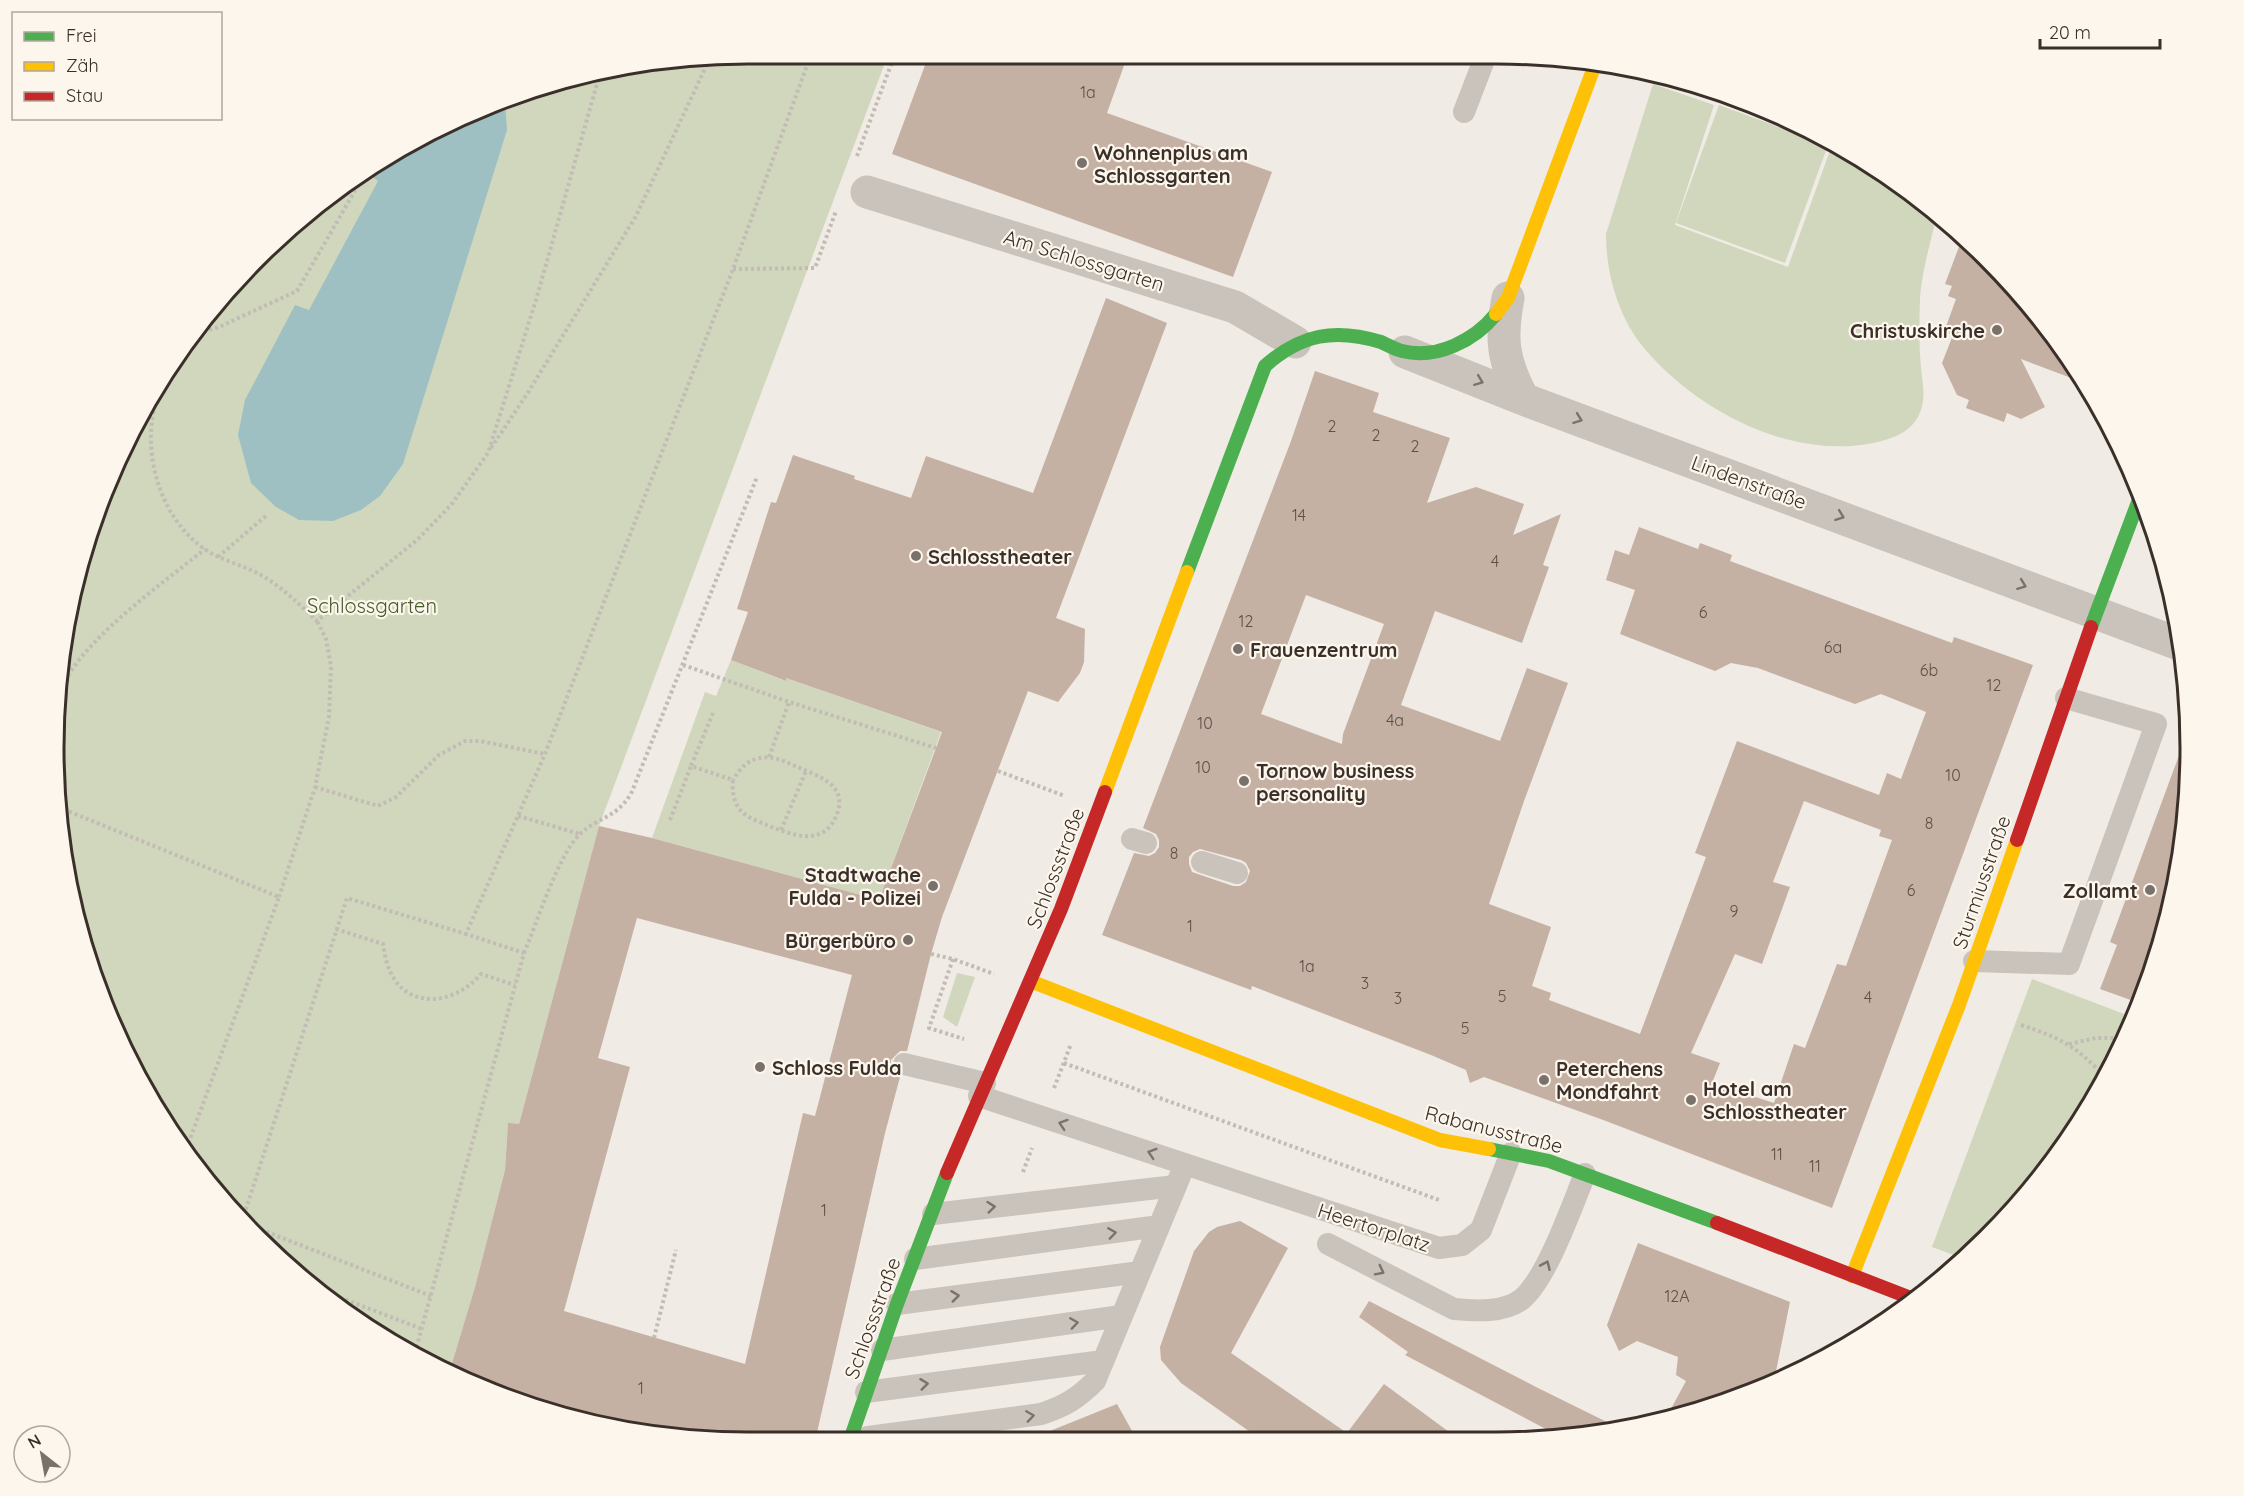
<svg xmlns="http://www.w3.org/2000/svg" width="2244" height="1496" font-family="Quicksand,sans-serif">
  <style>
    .green { fill: #d0d7bd }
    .water { fill: #9ec0c3 }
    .building { fill: #c5b0a4; fill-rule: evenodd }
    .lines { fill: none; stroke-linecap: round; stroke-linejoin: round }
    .path { stroke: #c2bcb5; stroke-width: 4; stroke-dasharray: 3 3; stroke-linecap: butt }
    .lane { stroke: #cac3bc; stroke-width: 22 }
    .street { stroke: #cac3bc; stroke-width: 33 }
    .fast { stroke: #4caf50; stroke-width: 14 }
    .slow { stroke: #ffc107; stroke-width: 14 }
    .jam { stroke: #c62828; stroke-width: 14 }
    .oneway { stroke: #7b726b }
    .poi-dot { fill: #7a716a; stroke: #fcf6ec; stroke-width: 2 }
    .labels { text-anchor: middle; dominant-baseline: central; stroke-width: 4.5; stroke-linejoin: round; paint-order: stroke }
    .number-label { font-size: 16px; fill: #5e5048 }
    .poi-label { font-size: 20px; font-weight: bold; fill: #3b3029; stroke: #fcf6ec; text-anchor: start }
    .street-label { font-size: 20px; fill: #3b3029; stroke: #fcf6ec }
    .park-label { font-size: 20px; fill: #465c2b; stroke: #fcf6ec }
    .rim { fill: none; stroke: #3b3029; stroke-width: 3 }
  </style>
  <rect width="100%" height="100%" fill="#f0ebe4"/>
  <path class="green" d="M657 60H886L599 826 519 1124H508L505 1170 475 1287 449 1373 441 1371 290 1270 226 1205 147 1095 78 927 56 794V702L78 569 107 483 198 325 290 226 362 171 525 91Z
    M1653 84 1714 105 1675 225 1788 267 1832 145 1937 215C1931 240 1921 275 1920 300 1919 322 1919 346 1921 368 1923 387 1927 403 1916 420 1907 434 1888 440 1873 443 1790 460 1696 410 1644 348 1618 317 1606 273 1606 234Z
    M1719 105 1828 145 1785 263 1676 223Z
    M731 660 785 681 786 678 941 732 879 900 652 838 705 692 716 696Z
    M957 973 975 977 957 1027 943 1017Z
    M2032 979 2132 1017 2097 1095 2018 1206 1962 1258 1932 1247Z"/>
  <path class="water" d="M505 101 507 130 403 464 380 496 361 510 333 521 299 520 276 507 251 483 238 435 245 400 295 305 309 310 378 181 366 172 368 168Z"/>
  <path class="building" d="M927 60H1126L1107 113 1272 172 1233 277 892 154Z
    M1963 236 2047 326 2082 382 2021 359 2045 407 2021 419 2007 413 2004 422 1966 408 1969 400 1957 395 1942 363 1953 335 1944 332 1956 299 1948 296 1952 286 1945 284Z
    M1106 298 1167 323 1056 618 1085 629 1084 662 1080 673 1058 702 1028 691 942 917 931 954 907 1051H900L891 1060V1068L900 1077 885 1133 816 1437 657 1436 568 1418 449 1373 475 1287 505 1170 508 1123 519 1124 599 826 652 838 879 900 942 732 786 678V681L731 660 748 612 737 609 771 502 776 503 793 455 855 476 854 479 911 498 926 456 1033 493ZM637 918 852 975 815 1116 803 1113 745 1364 564 1311 630 1067 598 1058Z
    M1315 371 1379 393 1373 412 1450 438 1427 503 1476 487 1524 504 1513 535 1561 514 1543 565 1549 567 1522 643 1435 611 1401 705 1500 741 1527 668 1568 683 1524 801 1489 904 1551 927 1532 986 1551 993 1549 1000 1640 1034 1706 857 1695 853 1737 741 1879 795 1887 773 1901 779 1926 712 1881 694 1855 704 1758 668 1731 663 1715 671 1620 634 1635 590 1606 580 1615 550 1629 555 1639 527 1698 549 1700 543 1732 555 1730 561 1952 643 1954 637 2033 665 1832 1208 1606 1121 1484 1077 1470 1083 1466 1070 1431 1055 1252 986 1251 990 1102 935 1134 853 1149 856 1155 853 1159 847V840L1156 834 1143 828 1291 441ZM1306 595 1384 624 1343 734 1342 744 1261 714ZM1804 801 1881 830 1879 836 1892 840 1846 966 1837 964 1805 1048 1794 1044 1774 1103 1712 1083 1720 1063 1691 1053 1735 954 1762 964 1790 887 1773 882ZM1200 849 1241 860 1246 863 1250 871 1246 882 1240 886H1233L1192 872 1189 864V857L1193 852Z
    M2181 750 2187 751 2184 839 2153 971 2139 1003 2100 989 2117 945 2110 942Z
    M1240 1221 1288 1248 1231 1353 1347 1433 1384 1384 1460 1440 1260 1439 1181 1383 1161 1360 1160 1347 1194 1251 1209 1232 1217 1227Z
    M1638 1243 1790 1302 1774 1381 1675 1418 1665 1420 1686 1381 1676 1375 1678 1357 1637 1341 1619 1351 1607 1325Z
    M1369 1301 1536 1387 1619 1428 1561 1437 1405 1355 1408 1352 1359 1317Z
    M1117 1404 1136 1438H1035V1437Z"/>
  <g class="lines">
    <path class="path" d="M857 156 892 62 889 60
      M733 269 815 268 836 211
      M192 335 219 327 297 291 360 182 359 174
      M155 399C154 411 151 423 151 435 150 479 170 526 206 550 223 561 243 565 261 575 282 587 299 604 317 621L417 540 451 505 488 453 536 300 600 73
      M491 448 529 391 636 216 709 60
      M218 557 268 514
      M683 665 789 702 936 748
      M57 690C65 680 71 670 79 660 113 618 163 583 205 549
      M713 713 691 766 733 780C732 789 733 799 738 807 744 817 758 821 769 826 795 836 826 848 838 811 846 785 818 776 800 768 787 763 775 755 760 758 747 760 739 770 733 780
      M769 757 789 702
      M998 771 1065 796
      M315 787 378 806 396 797 439 755 465 741H480L545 754
      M58 807 279 897 186 1150
      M518 816 580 834
      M670 820 691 766
      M781 830 806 771
      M279 897 315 787 329 717 331 666 326 639 317 621
      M336 929 383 944C384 950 385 957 387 963 401 1011 453 1007 481 974L515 985
      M524 953C537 923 558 855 580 834 599 816 614 820 631 794L757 477
      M931 954 953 959 994 974
      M953 959 929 1028 964 1039
      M2021 1025C2061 1038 2076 1046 2105 1077
      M2069 1044 2096 1038H2123
      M1064 1063 1439 1200
      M1054 1088 1071 1044
      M1023 1172 1032 1148
      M242 1221 347 898 466 934
      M244 1223 431 1296
      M323 1291 422 1329
      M654 1338 676 1250
      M415 1353 524 953 466 934 545 754 733 269 809 60"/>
    <path class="lane" d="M1464 112 1484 60
      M1132 839 1146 843
      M1202 862 1237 873
      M1974 961 2069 964 2156 724 2066 698
      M904 1064 985 1083
      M979 1096 1439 1248 1462 1245 1481 1230 1511 1153
      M933 1214 1175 1186
      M1328 1244 1454 1309C1475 1311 1504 1313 1522 1299 1547 1278 1572 1206 1585 1174
      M915 1259 1159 1226
      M897 1304 1140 1272
      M882 1350 1121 1316
      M866 1392 1103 1361
      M868 1437 1041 1414C1065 1406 1077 1399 1095 1381L1185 1164"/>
    <path class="street" d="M867 192 1235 307 1295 342
      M1508 298C1500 340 1503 361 1523 399
      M1405 352 1523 399 2179 644"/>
    <path class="fast" d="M1187 572 1265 366C1301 334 1335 328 1381 342 1388 345 1394 349 1402 351 1437 360 1475 340 1496 314
      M2091 627 2140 497
      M1489 1149 1549 1161 1717 1223
      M851 1437 897 1304 947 1173"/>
    <path class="slow" d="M1496 314 1508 298 1596 62
      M1105 792 1187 572
      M1030 981 1440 1140 1489 1149
      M1852 1276 1959 1005 2017 840"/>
    <path class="jam" d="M2017 840 2091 627
      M947 1173 1061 909 1105 792
      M1717 1223 1916 1300"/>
  </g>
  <defs><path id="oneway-chevron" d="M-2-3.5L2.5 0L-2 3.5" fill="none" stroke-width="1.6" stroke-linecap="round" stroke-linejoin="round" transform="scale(1.5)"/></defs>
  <g class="oneway">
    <use href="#oneway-chevron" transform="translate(1479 381) rotate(21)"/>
    <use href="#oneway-chevron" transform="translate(1578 419) rotate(20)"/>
    <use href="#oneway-chevron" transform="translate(1840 516) rotate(21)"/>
    <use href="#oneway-chevron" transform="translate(2022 585) rotate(21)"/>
    <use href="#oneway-chevron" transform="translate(1063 1124) rotate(-162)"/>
    <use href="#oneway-chevron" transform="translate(1152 1153) rotate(-162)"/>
    <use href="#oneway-chevron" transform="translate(991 1207) rotate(-6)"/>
    <use href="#oneway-chevron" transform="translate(1112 1233) rotate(-8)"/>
    <use href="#oneway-chevron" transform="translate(1546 1265) rotate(-66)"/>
    <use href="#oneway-chevron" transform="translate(1380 1271) rotate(27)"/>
    <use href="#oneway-chevron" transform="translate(955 1296) rotate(-7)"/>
    <use href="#oneway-chevron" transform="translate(1074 1323) rotate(-8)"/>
    <use href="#oneway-chevron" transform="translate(924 1384) rotate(-7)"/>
    <use href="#oneway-chevron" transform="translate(1030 1416) rotate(-8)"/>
  </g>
  <g class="poi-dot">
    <circle cx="1082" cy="163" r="6"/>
    <circle cx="1997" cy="330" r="6"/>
    <circle cx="916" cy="556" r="6"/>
    <circle cx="1238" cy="649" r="6"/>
    <circle cx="1244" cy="781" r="6"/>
    <circle cx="933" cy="886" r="6"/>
    <circle cx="2150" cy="890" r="6"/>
    <circle cx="908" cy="940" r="6"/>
    <circle cx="760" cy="1067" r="6"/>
    <circle cx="1544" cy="1080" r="6"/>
    <circle cx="1691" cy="1100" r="6"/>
  </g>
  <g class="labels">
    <g class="number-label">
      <text x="1088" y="92">1a</text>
      <text x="1332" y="426">2</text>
      <text x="1376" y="435">2</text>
      <text x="1415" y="446">2</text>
      <text x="1299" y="515">14</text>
      <text x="1495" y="561">4</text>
      <text x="1703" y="612">6</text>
      <text x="1246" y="621">12</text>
      <text x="1833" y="647">6a</text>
      <text x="1929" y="670">6b</text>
      <text x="1994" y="685">12</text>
      <text x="1395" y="720">4a</text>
      <text x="1205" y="723">10</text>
      <text x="1203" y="767">10</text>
      <text x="1953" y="775">10</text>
      <text x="1929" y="823">8</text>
      <text x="1174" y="853">8</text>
      <text x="1911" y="890">6</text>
      <text x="1734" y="911">9</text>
      <text x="1190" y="926">1</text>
      <text x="1307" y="966">1a</text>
      <text x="1365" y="983">3</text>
      <text x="1502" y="996">5</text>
      <text x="1868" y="997">4</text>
      <text x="1398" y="998">3</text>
      <text x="1465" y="1028">5</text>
      <text x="1777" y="1154">11</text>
      <text x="1815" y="1166">11</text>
      <text x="824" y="1210">1</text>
      <text x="1677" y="1296">12A</text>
      <text x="641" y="1388">1</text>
    </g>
    <g class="poi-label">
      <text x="1094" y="152">Wohnenplus am<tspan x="1094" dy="23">Schlossgarten</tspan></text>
      <text x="1985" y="330" text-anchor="end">Christuskirche</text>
      <text x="928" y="556">Schlosstheater</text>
      <text x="1250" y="649">Frauenzentrum</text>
      <text x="1256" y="770">Tornow business<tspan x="1256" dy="23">personality</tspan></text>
      <text x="921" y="874" text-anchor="end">Stadtwache<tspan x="921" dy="23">Fulda - Polizei</tspan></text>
      <text x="2138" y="890" text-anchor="end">Zollamt</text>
      <text x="896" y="940" text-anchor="end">Bürgerbüro</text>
      <text x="772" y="1067">Schloss Fulda</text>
      <text x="1556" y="1068">Peterchens<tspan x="1556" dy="23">Mondfahrt</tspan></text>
      <text x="1703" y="1088">Hotel am<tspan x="1703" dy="23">Schlosstheater</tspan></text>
    </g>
    <g class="street-label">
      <text transform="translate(1084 260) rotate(17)">Am Schlossgarten</text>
      <text transform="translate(1749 482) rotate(20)">Lindenstraße</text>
      <text transform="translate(1055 868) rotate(-69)">Schlossstraße</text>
      <text transform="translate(1981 882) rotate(-71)">Sturmiusstraße</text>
      <text transform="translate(1494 1129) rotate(14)">Rabanusstraße</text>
      <text transform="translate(1374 1227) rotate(18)">Heertorplatz</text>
      <text transform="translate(872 1318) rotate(-70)">Schlossstraße</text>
    </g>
    <g class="park-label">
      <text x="372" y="605">Schlossgarten</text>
    </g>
  </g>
  <path d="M0 0H2244V1496H0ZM748 64H1496A684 684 0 0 1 2180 748V748A684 684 0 0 1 1496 1432H748A684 684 0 0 1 64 748V748A684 684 0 0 1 748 64Z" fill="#fcf6ec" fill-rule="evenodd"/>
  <path class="rim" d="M748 64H1496A684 684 0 0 1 2180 748V748A684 684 0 0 1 1496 1432H748A684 684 0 0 1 64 748V748A684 684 0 0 1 748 64Z"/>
  <rect x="12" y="12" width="210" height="108" fill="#fcf6ec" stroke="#afa79e" stroke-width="1.5"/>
  <rect x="24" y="32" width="30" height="9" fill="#4caf50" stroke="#afa79e" stroke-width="1.5"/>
  <text x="66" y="42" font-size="18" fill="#3b3029">Frei</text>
  <rect x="24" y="62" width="30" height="9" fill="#ffc107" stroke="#afa79e" stroke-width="1.5"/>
  <text x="66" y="72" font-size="18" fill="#3b3029">Zäh</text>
  <rect x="24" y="92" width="30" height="9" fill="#c62828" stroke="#afa79e" stroke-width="1.5"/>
  <text x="66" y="102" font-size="18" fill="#3b3029">Stau</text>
  <g transform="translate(42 1454) rotate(329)"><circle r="28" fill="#fcf6ec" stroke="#afa79e" stroke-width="1.5"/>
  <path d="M0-4.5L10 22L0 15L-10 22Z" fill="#7a716a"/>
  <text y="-9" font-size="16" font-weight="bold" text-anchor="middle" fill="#3b3029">N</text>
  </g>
  <path d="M2040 39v9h120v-9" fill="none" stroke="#3b3029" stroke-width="3"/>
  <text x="2049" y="39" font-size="18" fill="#3b3029" stroke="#fcf6ec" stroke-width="4.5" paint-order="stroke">20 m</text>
</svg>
